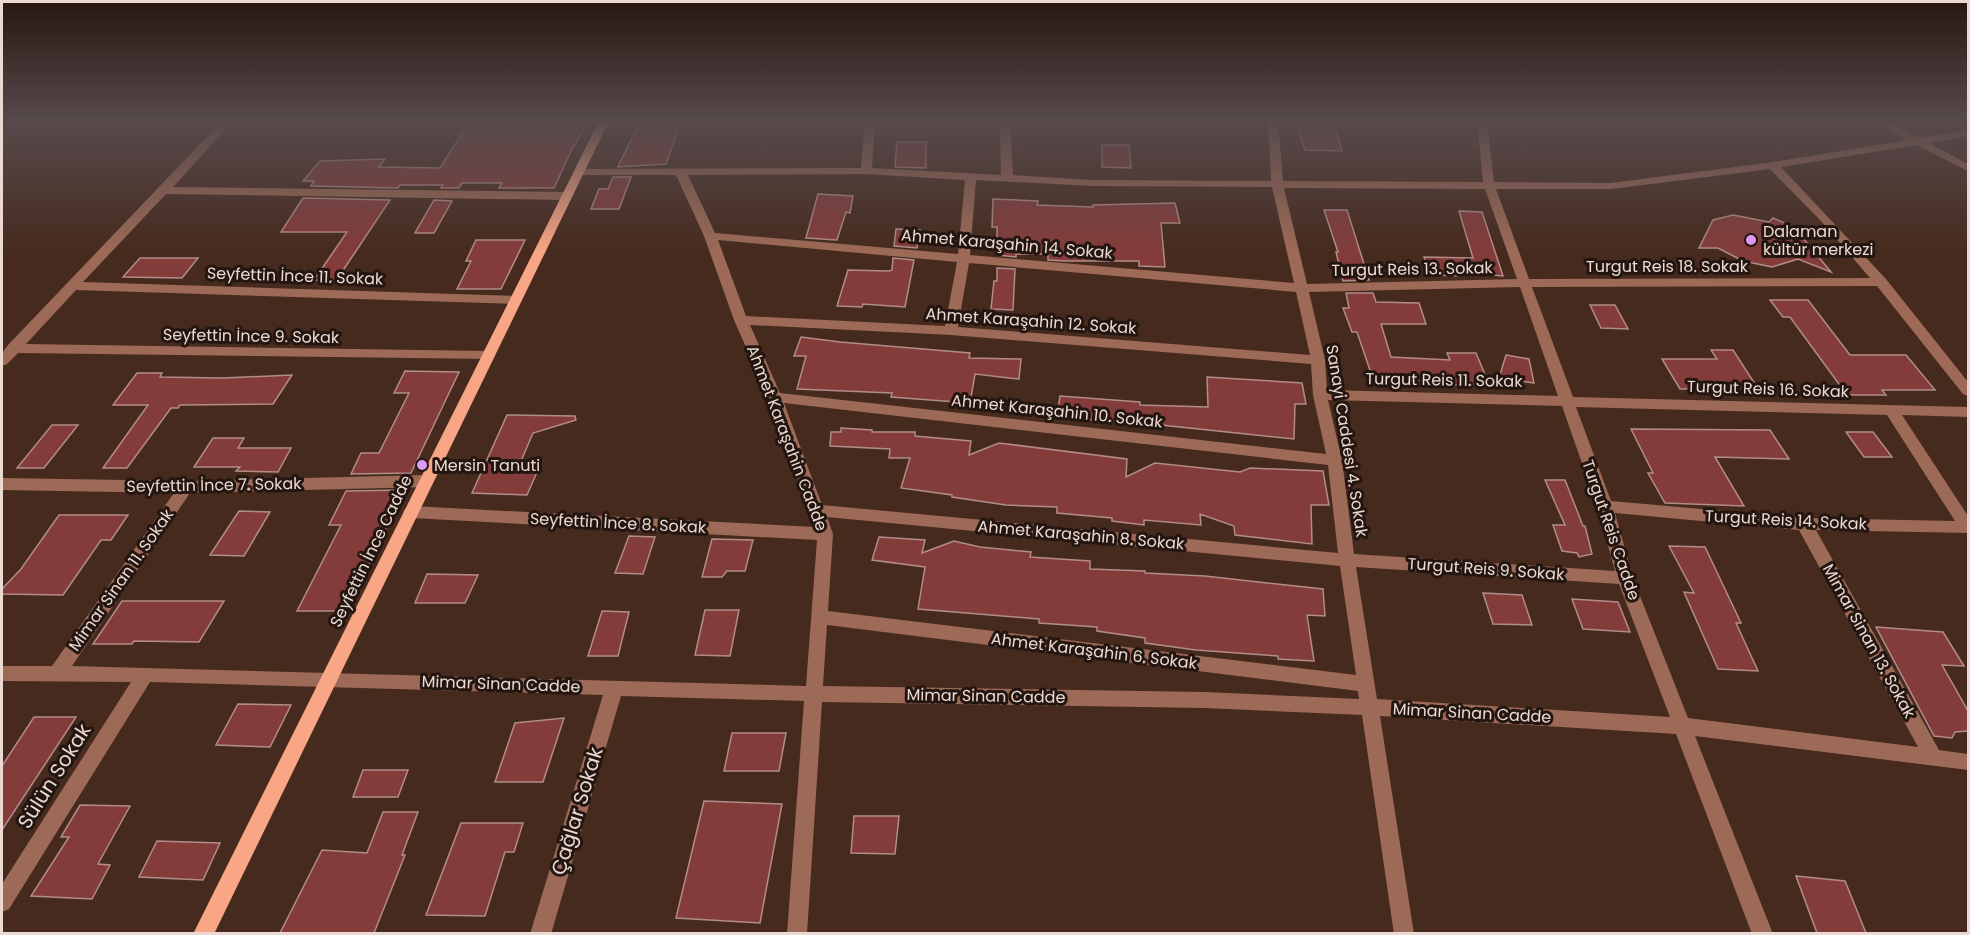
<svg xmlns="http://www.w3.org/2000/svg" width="1970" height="935" font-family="Poppins,sans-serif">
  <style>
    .building { fill: #833c3a; stroke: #b28c89; stroke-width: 1.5 }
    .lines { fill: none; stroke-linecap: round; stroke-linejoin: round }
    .minor { fill: #9c6a56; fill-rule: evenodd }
    .major { fill: #f8a685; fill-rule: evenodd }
    .poi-dot { fill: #dd99f3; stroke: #231611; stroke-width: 2 }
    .labels { text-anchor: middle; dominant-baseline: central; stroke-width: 6; stroke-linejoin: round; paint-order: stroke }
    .poi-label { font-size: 16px; fill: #ecd9d1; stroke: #231611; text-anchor: start }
    .street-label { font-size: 16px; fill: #ecd9d1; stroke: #231611 }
    .near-street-label { font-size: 20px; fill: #ecd9d1; stroke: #231611 }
  </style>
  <rect width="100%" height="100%" fill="#462a1e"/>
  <path class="building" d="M470 121H589L572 149 554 188H499L502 183H462L459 188H441L443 185H400L398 188 311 186 314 181H303L320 161 385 159 379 167 440 168Z
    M640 121H681L666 164 618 167Z
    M1295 121H1333L1342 151 1305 150Z
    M897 142H926V168L895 167Z
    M1102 145H1129L1131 168 1102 167Z
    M613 177H631L619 209H591L599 189H608Z
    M818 194 853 196 850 213 846 212 837 240 806 238Z
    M303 198 390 200 336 281 314 280 347 232H281Z
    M993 199 1038 201 1037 205 1093 207V205L1175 203 1180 223H1161L1165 267 1139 266V261H1065L1048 260V254H1016V257L997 255V227H992Z
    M434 200 452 201 434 233H415Z
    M1324 210H1347L1369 280 1343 281 1336 252H1338Z
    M1459 211 1482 212 1503 276 1457 272 1459 276 1430 275 1424 257 1473 258Z
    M1733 215 1769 222 1773 218 1794 227 1831 272 1798 259 1772 267 1743 261 1718 248H1699L1713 220Z
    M896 229 920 230 917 248 894 246Z
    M476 240H525L501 289H457L471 261H466Z
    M140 258H198L182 278 123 277Z
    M893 258 914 260 905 307 863 304 862 307 837 306 848 270 889 271 892 270Z
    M997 268 1015 269 1013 310 991 309 994 281H997Z
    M1346 293H1373L1376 302 1419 303 1426 324H1381L1391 357 1450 360 1447 353H1476L1489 384 1444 385 1374 382 1357 332H1352L1343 308H1349Z
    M1770 300H1808L1850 355H1906L1935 390H1882L1886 395H1847L1790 317H1783Z
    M1590 305H1615L1628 329 1601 328Z
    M801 337 840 342 970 353 969 358 1021 359 1019 379 975 374 970 403 891 397 892 393 797 389 806 356H794Z
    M1711 350H1733L1757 387 1680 389 1662 359H1717Z
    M1506 355 1529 359 1534 383 1499 378Z
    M405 371 459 372 411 473 351 474 361 453H379L409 393H394Z
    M137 373H162L160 377 223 378 292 375 273 404 180 405 178 408H171L127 468H103L148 405H113Z
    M1207 377 1302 383 1306 404H1295L1294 439 1161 425V423L1057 418 1060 396 1140 402V405L1208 407Z
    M507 415 575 416 576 420 533 433 518 468 538 470 527 495 472 493Z
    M52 425H78L44 468H17Z
    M841 428 872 430V432H915V436L971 441 969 455 999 443 1127 459 1126 477 1155 463 1240 472 1250 468 1323 471 1329 505H1311L1312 544 1235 535 1234 526 1200 514 1201 525 1144 520V525L1112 521V518L1057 513V507L1006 505 952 497V495L901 488 910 458H889L890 449 830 446 831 432H841Z
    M1631 429 1770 430 1789 459 1715 457 1744 506 1665 503 1648 473H1653Z
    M1846 432H1873L1892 457H1864Z
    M213 438H244L238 448H291L278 472 236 471 240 467H194Z
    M1545 480H1565L1583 526H1585L1592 554 1579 557 1577 553 1562 551 1553 525H1565Z
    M404 490 347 611H297L341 525H329L346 491Z
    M239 511 270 512 244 556 210 555Z
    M59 515H128L111 540H101L63 595 2 594V589L21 569Z
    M629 536 655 537 643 574 615 573Z
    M879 537 925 540 922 553 954 541 980 547 1031 552 1030 557 1090 561V569L1145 571V573L1205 576 1323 589 1325 616 1307 615 1314 661 1278 659V656L1196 650 1145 643V638L1097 631V627L1039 623V619L918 609 925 567 872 560Z
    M712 539 753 540 745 571H727L722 577H702Z
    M1669 546 1705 547 1741 623H1736L1758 671 1718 669 1684 592 1694 593Z
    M427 574 478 575 465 603H415Z
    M1483 593 1522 595 1532 625 1493 624Z
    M1572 599 1618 602 1630 632 1583 629Z
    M122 601H224L199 642 134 641 132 644H93Z
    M705 610H739L730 656 695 655Z
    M602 611 629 612 618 656H588Z
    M1876 627 1943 632 1964 666 1942 665 1968 711V731L1955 732 1952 738 1934 736Z
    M238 704 291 705 270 747 216 745Z
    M34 717H76L2 830V766Z
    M564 718 543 782H495L515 723Z
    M732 733H786L779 771H724Z
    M363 770H408L398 797H353Z
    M704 801 782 804 760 923 676 918Z
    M80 805 130 806 98 864 110 865 92 899 31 896 69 837H61Z
    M383 812H418L402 855H405L374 933H280L322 850 367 853Z
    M854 816H899L895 854 851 853Z
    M461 823H523L514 852H505L485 916 426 915Z
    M157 841 220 843 203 880 139 877Z
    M1796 876 1845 881 1866 933H1817Z"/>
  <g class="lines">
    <path class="minor" d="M222 121H233L173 187 567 192 573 196 567 200 166 194 83 282 516 296 522 300 516 304 76 290 26 344 488 351 493 353 495 356 493 359 18 353 7 364 2 366V353L8 345Z
      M865 121H875L872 168 1001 175 1000 121H1010L1013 175 1094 180 1271 181 1268 121H1278L1283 181 1483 182 1477 121H1487L1494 182 1611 183 1773 162 1907 140 1876 121H1888L1920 138 1968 130V136L1929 143 1968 164V171L1917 145 1781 167 1886 279 1968 382V396L1963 394 1877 286 1532 287 1573 397 1968 407V417L1902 415 1968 516V533L1816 530 1939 750 1968 754V770L1695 736 1773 934H1752L1676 734 1380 716 1414 934H1394L1362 715 1204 708 822 702 807 934H787L804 701 621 696 551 934H530L603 695 150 682 9 909 2 912V884L131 682 2 681V666H52L174 493 2 490V478L186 481 426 475 431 477 434 481 431 485 426 487 190 493 72 666 806 686 817 540 411 518 406 516 403 512 406 508 411 506 815 527 768 397 734 320 704 236 676 175H579L573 172 579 169 861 168ZM1770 169 1821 221 1870 278 1529 279 1496 189H1611ZM866 174 965 180 958 254 715 233 688 175ZM976 180 1094 186 1272 187 1294 283 970 255ZM1284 188 1485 189 1517 279 1307 284ZM718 240 957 262 945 326 746 316ZM969 263 1296 292 1310 355 958 327ZM1520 287 1558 396 1327 390 1325 360 1309 292ZM750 325 951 335 1311 364 1313 395 1326 454 780 393ZM1328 400 1562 406 1597 506 1615 571 1354 554 1342 460ZM784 403 1328 465 1338 553 822 505ZM1576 407 1887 415 1955 521 1804 518 1611 501ZM1615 513 1799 530 1918 747 1688 718 1633 578ZM827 517 1340 566 1356 675 828 611 833 534ZM1356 567 1619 584 1670 717 1377 699ZM827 625 1358 691 1359 699 1204 692 823 686Z"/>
    <path class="major" d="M599 121H609L214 934H193Z"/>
  </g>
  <linearGradient id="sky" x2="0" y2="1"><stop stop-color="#261710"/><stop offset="0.48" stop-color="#574a4c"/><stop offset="1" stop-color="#574a4c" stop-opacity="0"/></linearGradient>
  <rect width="1970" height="252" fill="url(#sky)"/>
  <g class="poi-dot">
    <circle cx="1751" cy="240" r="6"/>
    <circle cx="422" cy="465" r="6"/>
  </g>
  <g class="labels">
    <g class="poi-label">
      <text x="1763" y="231">Dalaman<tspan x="1763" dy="18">kültür merkezi</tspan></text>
      <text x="434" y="465">Mersin Tanuti</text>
    </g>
    <g class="street-label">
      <text transform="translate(1007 244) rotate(5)">Ahmet Karaşahin 14. Sokak</text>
      <text x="1667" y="266">Turgut Reis 18. Sokak</text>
      <text transform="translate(1412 269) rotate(-1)">Turgut Reis 13. Sokak</text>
      <text transform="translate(295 276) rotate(2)">Seyfettin İnce 11. Sokak</text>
      <text transform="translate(1031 321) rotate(4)">Ahmet Karaşahin 12. Sokak</text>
      <text transform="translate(251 336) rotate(1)">Seyfettin İnce 9. Sokak</text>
      <text transform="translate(1444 380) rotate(1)">Turgut Reis 11. Sokak</text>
      <text transform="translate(1768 389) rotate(2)">Turgut Reis 16. Sokak</text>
      <text transform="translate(1057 411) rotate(6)">Ahmet Karaşahin 10. Sokak</text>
      <text transform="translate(787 438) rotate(69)">Ahmet Karaşahin Cadde</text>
      <text transform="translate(1347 441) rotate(81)">Sanayi Caddesi 4. Sokak</text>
      <text transform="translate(214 485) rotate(-1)">Seyfettin İnce 7. Sokak</text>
      <text transform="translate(1786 520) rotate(3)">Turgut Reis 14. Sokak</text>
      <text transform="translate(618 523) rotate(3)">Seyfettin İnce 8. Sokak</text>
      <text transform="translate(1611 530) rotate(71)">Turgut Reis Cadde</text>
      <text transform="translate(1081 535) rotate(5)">Ahmet Karaşahin 8. Sokak</text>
      <text transform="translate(371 551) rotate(-64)">Seyfettin İnce Cadde</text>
      <text transform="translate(1486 569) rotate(4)">Turgut Reis 9. Sokak</text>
      <text transform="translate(121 580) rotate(-55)">Mimar Sinan 11. Sokak</text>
      <text transform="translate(1869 641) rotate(61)">Mimar Sinan 13. Sokak</text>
      <text transform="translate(1094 651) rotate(7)">Ahmet Karaşahin 6. Sokak</text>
      <text transform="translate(501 684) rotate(2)">Mimar Sinan Cadde</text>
      <text transform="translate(986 696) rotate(1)">Mimar Sinan Cadde</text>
      <text transform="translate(1472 713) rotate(3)">Mimar Sinan Cadde</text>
    </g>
    <g class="near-street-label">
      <text transform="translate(54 776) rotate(-58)">Sülün Sokak</text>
      <text transform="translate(577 811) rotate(-73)">Çağlar Sokak</text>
    </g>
  </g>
  <rect width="1970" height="935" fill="none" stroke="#ecd9d1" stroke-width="6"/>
</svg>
